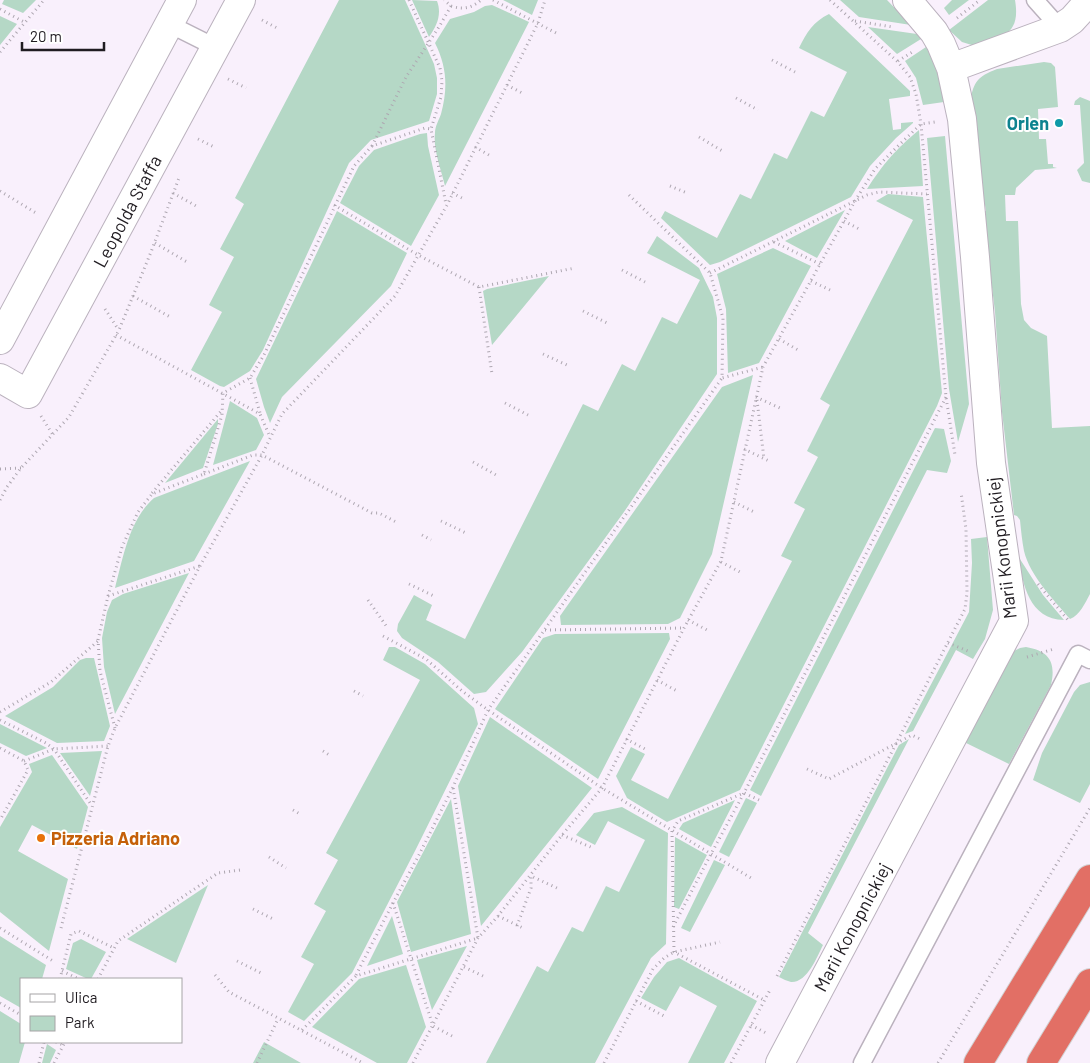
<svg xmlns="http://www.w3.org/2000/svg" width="1090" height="1063" font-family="Barlow,sans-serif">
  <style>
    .green { fill: #b5d8c6 }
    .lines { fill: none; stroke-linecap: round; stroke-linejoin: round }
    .service-casing { stroke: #bbb2be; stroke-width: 19 }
    .minor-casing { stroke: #bbb2be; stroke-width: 30 }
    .motorway-casing { stroke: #d2d2d3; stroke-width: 30 }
    .path { stroke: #aea7b1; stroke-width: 3; stroke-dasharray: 1 4; stroke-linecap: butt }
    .service { stroke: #fff; stroke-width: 16 }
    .minor { stroke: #fff; stroke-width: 28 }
    .motorway { stroke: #e26f65; stroke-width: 28 }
    .culture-dot { fill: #0f9aa8; stroke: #fff; stroke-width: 2 }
    .food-dot { fill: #e8710a; stroke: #fff; stroke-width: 2 }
    .labels { text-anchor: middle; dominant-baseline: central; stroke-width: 4; stroke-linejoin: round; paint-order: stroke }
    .culture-label { font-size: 18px; font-weight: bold; fill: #0d838f; stroke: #fff; text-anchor: end }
    .street-label { font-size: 18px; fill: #201c21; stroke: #fff }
    .food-label { font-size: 18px; font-weight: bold; fill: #c56008; stroke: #fff; text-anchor: start }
  </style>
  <rect width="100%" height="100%" fill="#f9f0fc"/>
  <path class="green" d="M4 0H36L23 13 2 4Z
    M339 0H405L434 64 437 78V94L429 121 371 140 349 163 263 350 250 371 224 387 220 386 191 370 222 312 209 305 234 257 220 249 244 204 235 198Z
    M412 0 437 1C442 14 437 26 429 37Z
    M503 0H538L532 15Z
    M840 0H887L911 25 859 17Z
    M952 0H969L949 15 944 8Z
    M988 0H1015C1021 35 1002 37 975 46L962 42 949 30Z
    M492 5 529 22 445 186C441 169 433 150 435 133 435 126 439 120 441 114 448 88 447 67 435 43L450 19 474 12 485 6Z
    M829 14 910 91V96L889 99 893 130 901 129V123L913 122V123L896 138 870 166 851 197 720 262 710 265 661 218 665 211 717 238 740 194 751 199 774 153 787 159 811 111 824 117 847 72 799 48C807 32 813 22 829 14Z
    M0 16 17 24 0 45Z
    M868 27 917 34 921 39 897 54Z
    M926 47C937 65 940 83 944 102L923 105 916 78 905 61Z
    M1044 62 1051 63 1055 67 1058 107 1038 109 1039 139H1046L1048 164H1053V167L1057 168 1035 170 1016 188 1015 195H1005L1006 221H1018L1021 304 1024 320 1031 328 1047 336 1052 428 1090 426V594C1085 603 1080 615 1070 619 1054 600 1030 576 1024 551 1022 541 1021 530 1020 520L1017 516 1014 515 1002 412 995 312 991 279 988 278 984 245 988 240 987 236H983L981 212 986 211 985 205 980 204 970 102C974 81 977 77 997 69Z
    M1080 97 1090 101V183L1082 181 1077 170 1084 163 1080 105H1074L1075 101Z
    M919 130 923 186 867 189C883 164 896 149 919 130Z
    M427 133 428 146 439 195 411 246 340 203 359 166 374 150 420 134Z
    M945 136 969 404 958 442 949 389 927 138Z
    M888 194 923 197 942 393 937 406 740 790 667 822 627 798 616 776 631 747 645 754 631 780 668 799 792 561 781 556 805 509 794 503 818 457 807 451 830 405 820 399 913 220 876 201Z
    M845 210 817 258 785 241Z
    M337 211 407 253 391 286 282 397 270 423 264 407 256 379Z
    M657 236 699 268 713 297 717 318V374L624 512 522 652 486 692 474 694 438 662 402 638 397 631 398 624 414 595 432 605 426 620 465 639 583 404 598 411 622 364 635 371 662 317 677 324 700 280 647 253Z
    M773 248 811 266 759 363 728 373 726 309 717 274Z
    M549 276 492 345 483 291 487 289Z
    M753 375 712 554 680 618 668 624 561 625 560 616 722 387Z
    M230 401 257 418 264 435 256 450 213 465Z
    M218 419V424L203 468 165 483Z
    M935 428 944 429 951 461 947 473 927 470 761 796 750 790Z
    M250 461 194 561 115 588C123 558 129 520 154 498Z
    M987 537 993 610 985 639 973 659 956 650 913 731 905 734 969 612 972 563 971 539Z
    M1018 556 1043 595 1064 620C1029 619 1023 585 1018 556Z
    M189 573 115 714 104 667 102 638 107 612 112 600 123 594Z
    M669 633 670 639 598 779 495 709 543 638 555 634Z
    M389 647H395L425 664 474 708 478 724 416 849 352 973 304 1021 288 1012 314 964 301 957 326 911 314 904 338 860 326 853 420 680 383 660Z
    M1026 647C1050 651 1056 663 1051 685L1009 764 962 741 1010 653 1020 648Z
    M86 658H94L110 726 104 741 57 743 5 716 53 687 80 660Z
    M1090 682V784L1080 803 1033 780 1042 753 1074 692 1080 685Z
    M490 717 592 788 481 926 458 786Z
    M0 724 47 748 26 756 0 743Z
    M909 739 808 933 823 945C817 957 807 983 791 982 787 981 783 979 779 977L899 745Z
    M102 751 90 796 60 753Z
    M52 755 88 807 77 849 32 825 18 851 68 879 49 951 0 912V827L32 772 29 764Z
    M746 798 757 803 729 857 719 852Z
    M451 799 471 934 411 952 397 902Z
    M735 800 711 847 679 829 683 823Z
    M622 807 668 833 666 944 651 958 595 1063H486L537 966 548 972 572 927 583 932 606 886 619 892 645 840 608 821 595 845 576 835 594 813Z
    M675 837 707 855 679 909 674 907Z
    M714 860 725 865 690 932 681 928Z
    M208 885 176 963 127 939Z
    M392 916 403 954 367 966Z
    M0 936 46 965 42 979H21V1008L0 996Z
    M81 939 106 952 91 979H88L66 969 73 943Z
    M467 946 432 1010 417 960Z
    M679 958 757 1001 724 1063H688L717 1006 680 986 666 1011 641 998 654 977 667 962Z
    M406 965 426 1027 407 1063H377L312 1027 359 979Z
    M0 1011 21 1024V1042H25L19 1063H0Z
    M264 1042 301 1063H253Z
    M47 1044 56 1050 50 1063H42Z"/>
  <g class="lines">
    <g class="service-casing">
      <path id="service" d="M1035 0 1060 28
        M169 24 215 47
        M862 1063 1078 654 1090 660"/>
    </g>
    <g class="minor-casing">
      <path id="minor" d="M951 68 1060 28 1072 20 1090 0
        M0 340 182 0
        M0 378 28 394 241 0
        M780 1063 1014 621 991 463 975 257 962 119 951 68 941 44 934 32 907 0"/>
    </g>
    <g class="motorway-casing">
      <path id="motorway" d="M978 1063 1090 879
        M1041 1063 1090 983"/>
    </g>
    <path class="path" d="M409 0 440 68 442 81 441 97 431 129 446 204
      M493 0 558 34
      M830 0 898 62 910 77 916 94 921 124 946 397 955 455
      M451 6C463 10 472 8 481 0
      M0 9 24 22
      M957 18 980 0
      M262 20 277 28
      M855 21 893 27
      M0 52 44 0
      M772 60 795 72
      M898 61 914 51
      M228 79 246 88
      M507 85 524 94
      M736 98 758 110
      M699 137 724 152
      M198 139 214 147
      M372 146 406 77 439 27 451 6 444 0
      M475 147 489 155
      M670 186 687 193
      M0 191 36 213
      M173 193 198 207
      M452 193 464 199
      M629 195 710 273 723 318 722 378 763 367
      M334 205 418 255 479 287 575 268
      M844 221 861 230
      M774 242 820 264
      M155 243 187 262
      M622 270 645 282
      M710 273 867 195 879 192 927 194
      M811 281 830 290
      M479 287 492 374
      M133 296 172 318
      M105 309 118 329
      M583 311 607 323
      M116 335 260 414 270 437
      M779 339 798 350
      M543 354 569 366
      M250 378 260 413
      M756 397 782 409
      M757 400 764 459
      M505 403 528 415
      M41 416 53 435
      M744 449 769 461
      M473 462 498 476
      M0 469 21 468
      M204 474 253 455H262L372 513H379L398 523
      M152 493 222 410
      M0 500 7 487 21 468 69 417 119 330 151 252 179 178
      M734 502 756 513
      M441 521 468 534
      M422 535 431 540
      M721 562 740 572
      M409 584 436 597
      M1038 584 1068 620
      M108 596 200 566
      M368 600 387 627
      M688 620 709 631
      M545 630 684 628
      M383 636 426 659 462 691 488 710 602 788 751 878
      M948 643 968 651
      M1027 657 1054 649
      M657 680 677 691
      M354 691 363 696
      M0 712 51 682 98 641
      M0 720 46 743 54 749 92 806
      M115 728 100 671 98 640 108 596 122 547 138 512 152 494 204 474 222 415 223 393 250 378 264 355 354 166 372 146 425 128 431 129
      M626 739 647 750
      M0 748 24 761 28 770 0 820
      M323 751 331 756
      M24 761 54 749 108 746
      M807 769 829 779 912 735 922 740
      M759 800 744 793 678 821 672 831 674 952 764 1000
      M293 810 300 814
      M562 835 593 848
      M269 857 286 868
      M253 909 273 919
      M498 916 523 928
      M517 926 531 888V876L559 889
      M673 927 711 854 744 793 946 397
      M0 928 53 961
      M61 928 108 746 115 728 200 566 262 455 282 414 395 296 447 205 538 23 545 0
      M237 961 261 973
      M464 967 483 976
      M62 971 79 979
      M215 975 229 992 363 1063
      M356 975 393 903
      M777 976 965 609 967 593 966 529 961 492
      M60 979 71 934 79 931 114 948
      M98 979 118 941 218 873 240 870
      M636 1001 664 1016
      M0 1003 21 1015
      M751 1025 766 1033
      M302 1030 356 976 478 938 453 787
      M452 1036 433 1026 393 903 420 853 453 787 488 710 722 378
      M56 1042 63 1045
      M39 1063 44 1042
      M54 1063 65 1042
      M257 1063 278 1019
      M413 1063 478 938 498 916 562 835 602 788 684 628 721 561 763 367 855 201 875 169 899 145 921 124 935 122
      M604 1063 653 969 664 958 674 952 720 942
      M731 1063 770 990
      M938 1063 1090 808"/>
    <use href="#service" class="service"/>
    <use href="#minor" class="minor"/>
    <use href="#motorway" class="motorway"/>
  </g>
  <circle class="culture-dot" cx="1059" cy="123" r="5"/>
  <circle class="food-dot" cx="41" cy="838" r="5"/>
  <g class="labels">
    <g class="culture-label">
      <text x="1049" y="123">Orlen</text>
    </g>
    <g class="street-label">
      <text transform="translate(127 211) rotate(-62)">Leopolda Staffa</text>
      <text transform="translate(1001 548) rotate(-97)">Marii Konopnickiej</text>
      <text transform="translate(852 927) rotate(-62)">Marii Konopnickiej</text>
    </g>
    <g class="food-label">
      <text x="51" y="838">Pizzeria Adriano</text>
    </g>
  </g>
  <rect x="20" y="978" width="162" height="65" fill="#ffffff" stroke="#a6a4a6"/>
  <rect x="30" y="994" width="25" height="8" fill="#ffffff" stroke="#a6a4a6"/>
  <text x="65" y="1003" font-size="15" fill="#201c21">Ulica</text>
  <rect x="30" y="1016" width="25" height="15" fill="#b5d8c6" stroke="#a6a4a6"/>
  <text x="65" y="1028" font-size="15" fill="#201c21">Park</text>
  <path d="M22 42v8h82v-8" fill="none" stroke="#201c21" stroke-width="2.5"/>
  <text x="30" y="42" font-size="15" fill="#201c21" stroke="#ffffff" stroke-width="4" paint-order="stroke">20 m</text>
</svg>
